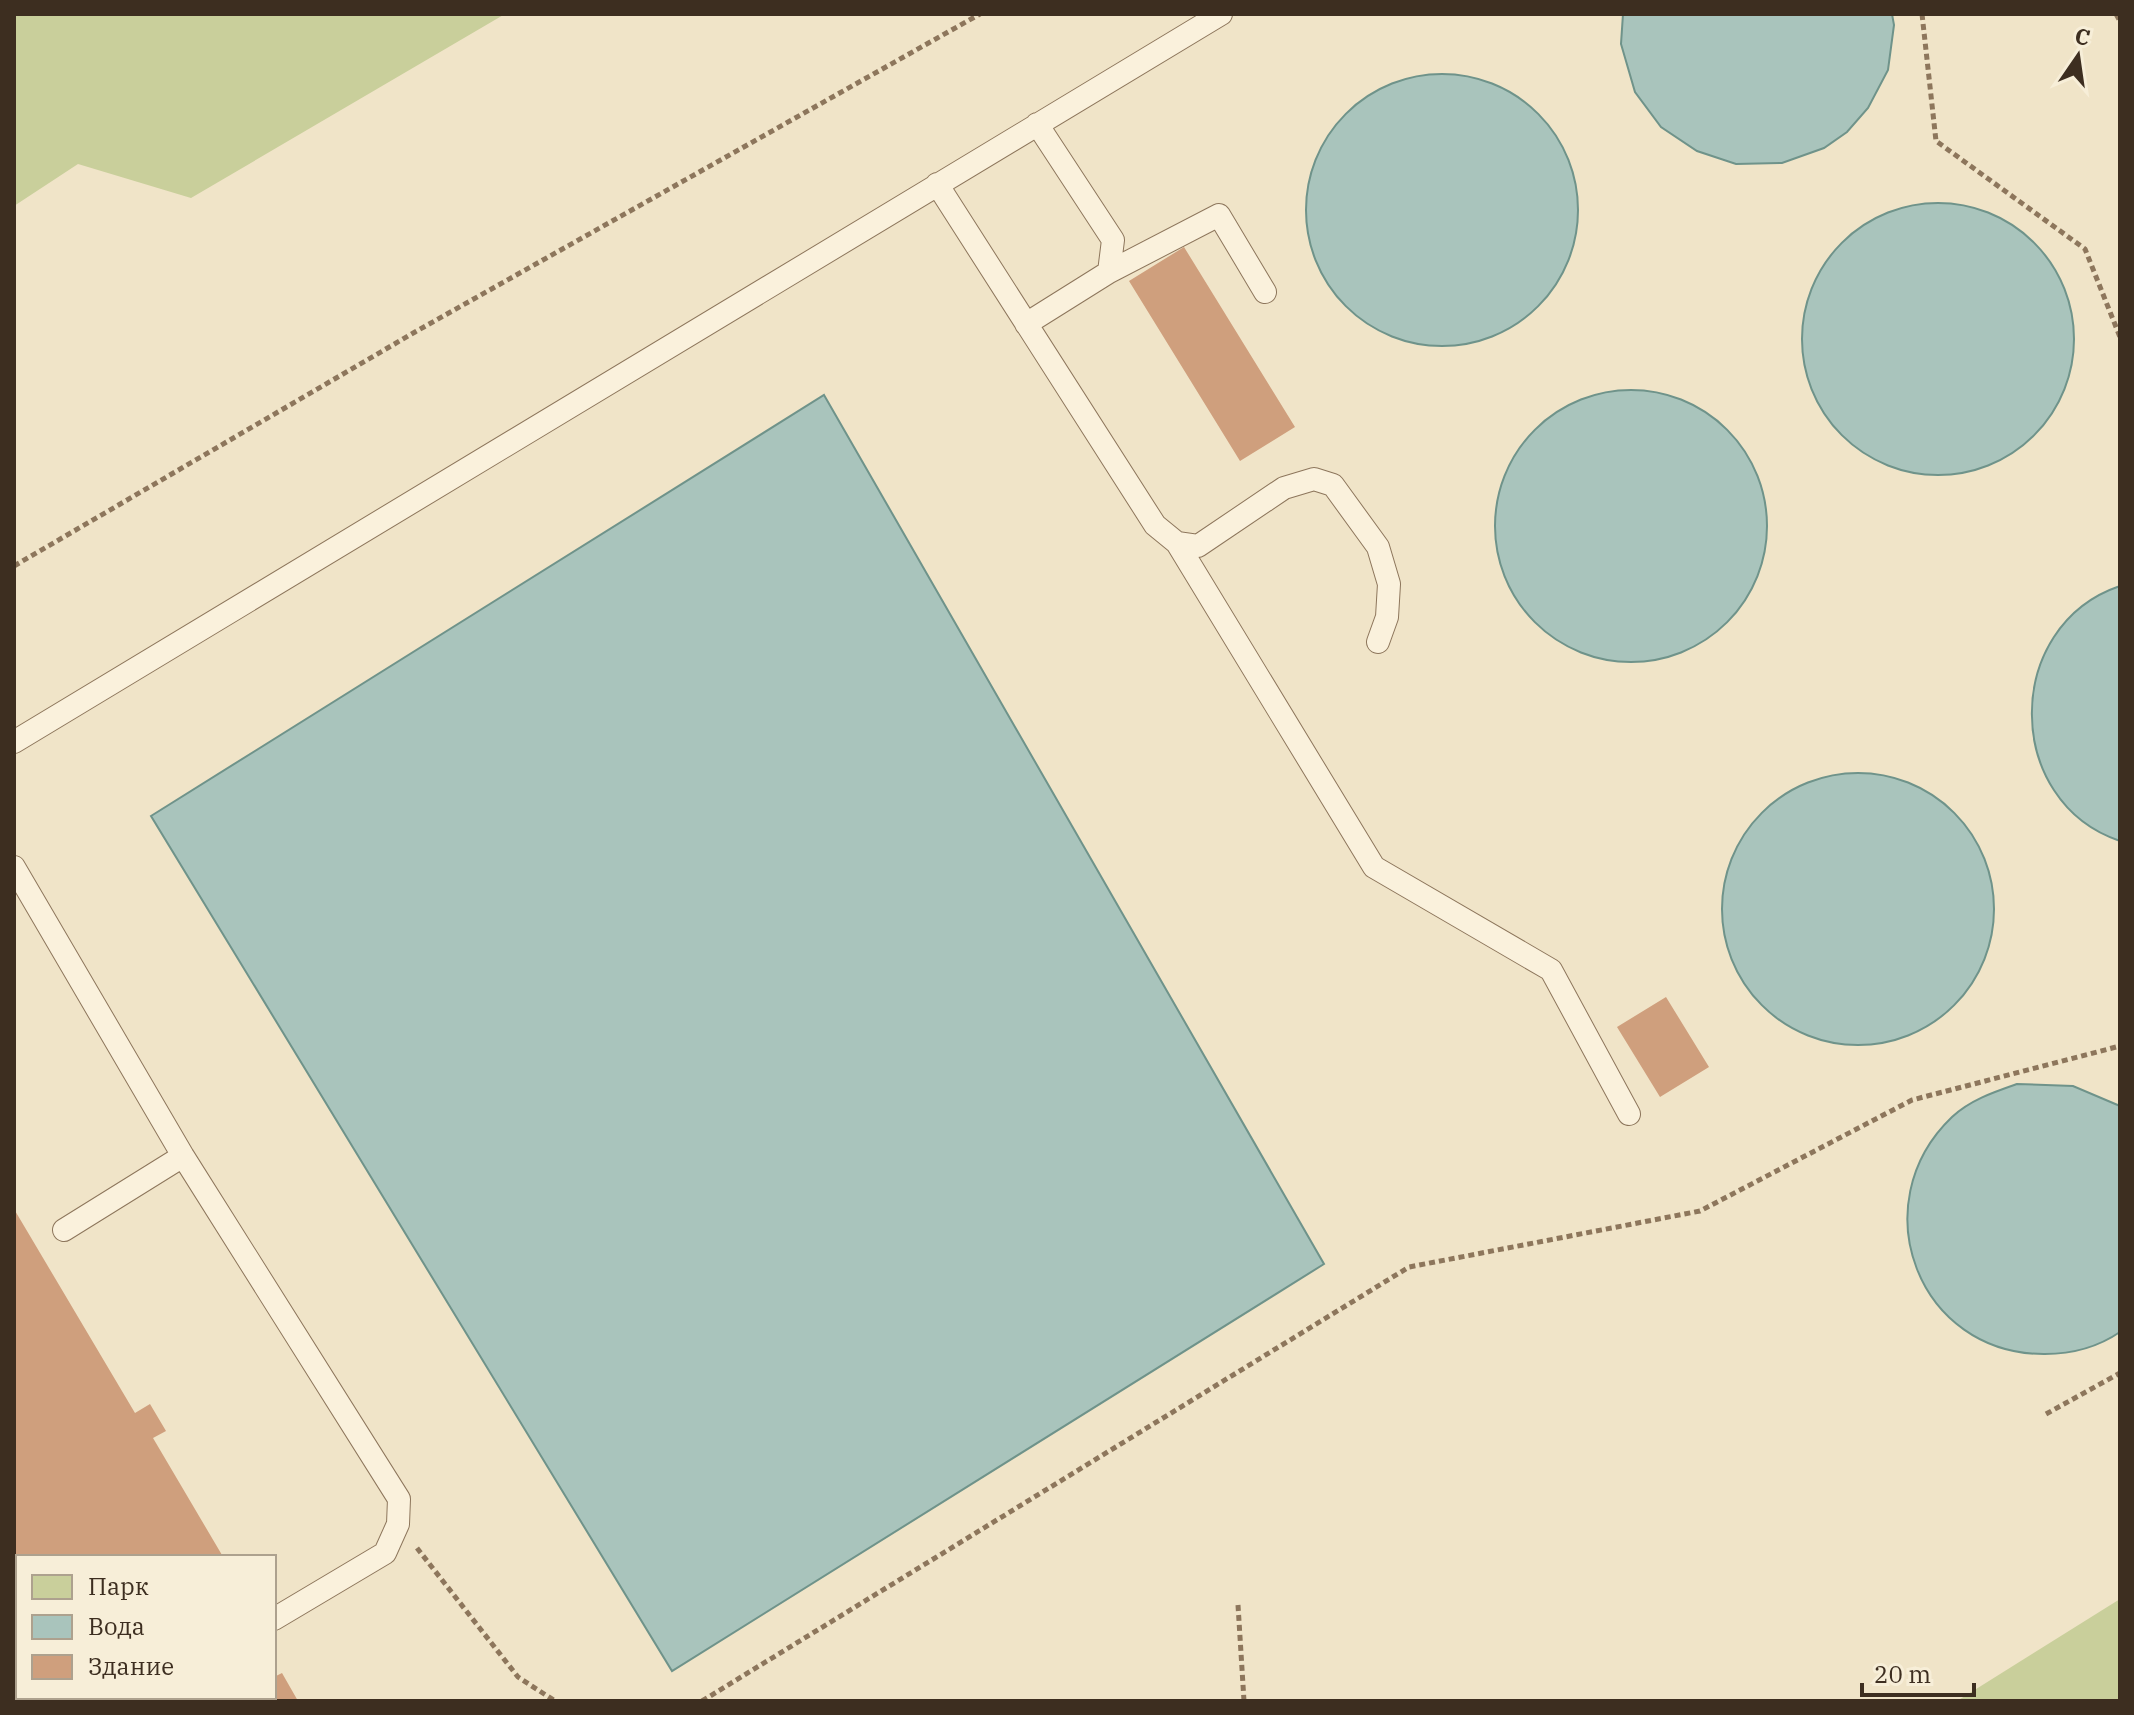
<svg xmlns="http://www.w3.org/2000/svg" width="2134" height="1715" font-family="'IBM Plex Serif',serif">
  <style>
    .green { fill: #c9cf9b }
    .water { fill: #a9c4bc; stroke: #6f938a; stroke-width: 2 }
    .building { fill: #cf9f7d }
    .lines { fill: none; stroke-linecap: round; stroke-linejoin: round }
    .lane-casing { stroke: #8d765c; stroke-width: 24 }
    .path { stroke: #8d765c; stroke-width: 5; stroke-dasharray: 6 4; stroke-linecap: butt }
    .lane { stroke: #faf1dc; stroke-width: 22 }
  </style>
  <rect width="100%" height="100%" fill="#f0e4c8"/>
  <path class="green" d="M14 14H505L191 198 78 164 14 206Z
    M2120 1599V1701H1957Z"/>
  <path class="water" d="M1623 14H1892L1894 25 1888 70 1868 108 1847 132 1824 148 1782 163 1736 164 1697 151 1661 127 1635 92 1621 44Z
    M1306 210a136 136 0 1 1 272 0a136 136 0 1 1-272 0Z
    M1802 339a136 136 0 1 1 272 0a136 136 0 1 1-272 0Z
    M1495 526a136 136 0 1 1 272 0a136 136 0 1 1-272 0Z
    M824 395 1324 1264 672 1671 151 816Z
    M2120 586V841C2003 802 2002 626 2120 586Z
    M1722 909a136 136 0 1 1 272 0a136 136 0 1 1-272 0Z
    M2017 1084 2073 1086 2120 1106V1332C2098 1347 2071 1354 2045 1354 1918 1355 1861 1204 1952 1117 1970 1100 1994 1092 2017 1084Z"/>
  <path class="building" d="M1184 247 1295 427 1240 461 1129 281Z
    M1666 997 1709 1067 1660 1097 1617 1027Z
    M14 1209 135 1413 150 1404 166 1431 153 1438 222 1555 218 1557H18V1613L14 1607Z
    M282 1673 298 1701H250L247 1697H274V1677Z"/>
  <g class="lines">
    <g class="lane-casing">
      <path id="lane" d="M937 184 1155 525 1177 543 1198 546 1284 488 1314 479 1333 485 1378 547 1389 584 1387 617 1378 642
        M1109 272 1219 215 1265 292
        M1026 324 1109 272 1113 240 1037 124
        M1177 543 1374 867 1551 970 1629 1114
        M14 742 1221 14
        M14 867 183 1156 399 1499 398 1524 385 1553 274 1619
        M64 1230 183 1156
        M133 1701 140 1697"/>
    </g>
    <path class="path" d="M1922 14 1936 141 2085 249 2120 337
      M2116 14 2120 21
      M14 566 415 332 980 14
      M2046 1414 2120 1373
      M417 1548 518 1677 555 1701
      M1238 1605 1244 1701
      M702 1701 1409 1267 1700 1211 1912 1100 2120 1046"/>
    <use href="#lane" class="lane"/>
  </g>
  <rect width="2134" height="1715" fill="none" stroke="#3d2e20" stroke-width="32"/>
  <rect x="16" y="1555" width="260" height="144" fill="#f7eed8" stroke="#ada18e" stroke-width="2"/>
  <rect x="32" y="1575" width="40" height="24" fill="#c9cf9b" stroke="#ada18e" stroke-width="2"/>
  <text x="88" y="1595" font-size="24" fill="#3d2e20">Парк</text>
  <rect x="32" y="1615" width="40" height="24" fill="#a9c4bc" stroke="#ada18e" stroke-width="2"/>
  <text x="88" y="1635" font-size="24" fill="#3d2e20">Вода</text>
  <rect x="32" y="1655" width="40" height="24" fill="#cf9f7d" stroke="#ada18e" stroke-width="2"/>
  <text x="88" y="1675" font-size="24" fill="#3d2e20">Здание</text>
  <g transform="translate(2078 56) rotate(13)" stroke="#f7eed8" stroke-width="6" paint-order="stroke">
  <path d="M0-6L14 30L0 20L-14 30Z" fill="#3d2e20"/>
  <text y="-12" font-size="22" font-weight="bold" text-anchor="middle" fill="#3d2e20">С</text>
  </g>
  <path d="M1862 1683v12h112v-12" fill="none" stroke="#3d2e20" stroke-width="4"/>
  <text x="1874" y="1683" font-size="24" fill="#3d2e20" stroke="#f7eed8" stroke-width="6" paint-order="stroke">20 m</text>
</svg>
